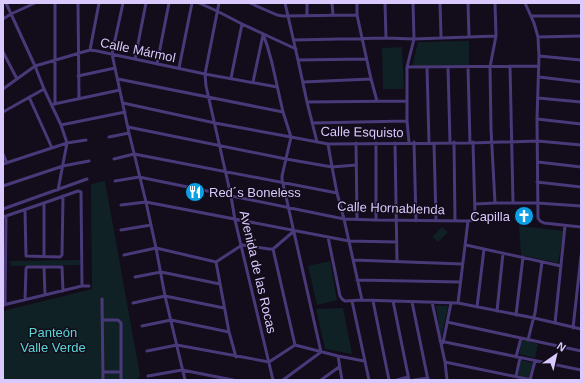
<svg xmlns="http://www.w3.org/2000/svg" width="584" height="383" font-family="Arial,sans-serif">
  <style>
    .green { fill: #0f2125 }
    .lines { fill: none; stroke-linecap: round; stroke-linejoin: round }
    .minor { stroke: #493978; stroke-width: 3 }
    .labels { text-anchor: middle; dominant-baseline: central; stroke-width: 3; stroke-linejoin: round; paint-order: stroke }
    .street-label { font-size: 13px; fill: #dac9fc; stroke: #120c1b }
    .poi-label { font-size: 13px; fill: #dac9fc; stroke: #120c1b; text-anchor: start }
    .park-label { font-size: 13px; fill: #5ad7d3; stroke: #120c1b }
  </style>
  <rect width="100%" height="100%" fill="#120c1b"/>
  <path class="green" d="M469 41V65L412 66 418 42Z
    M402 47 404 89H383L382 48Z
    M105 181 140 375 137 380H3V311L92 289 91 184Z
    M519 226 564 231 558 263 521 255Z
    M442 227 448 232 438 242 432 237Z
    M80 260V265L11 266 10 261Z
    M330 261 337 300 317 305 308 266Z
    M436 306H448L441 339Z
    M343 308 352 354 325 349 316 309Z
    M522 340 538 344 535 358 519 354Z
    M521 360 533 363 529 378 517 375Z"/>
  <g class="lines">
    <path class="minor" d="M6 3 35 66 44 89 61 125 67 143 58 190
      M55 3V104
      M78 3 79 99
      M123 3 112 54 129 133 146 202 156 248 165 296 185 380
      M199 3 217 11 242 24 296 49
      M219 3 205 74 206 86 231 196 235 220 273 380
      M250 3 277 15 283 16 357 15
      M285 3 298 60 307 102 317 142
      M307 3V16
      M332 3 333 15
      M357 3V15L371 79 377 101
      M385 3 386 38
      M440 3 441 37
      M468 3 469 37
      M525 3 534 23 538 37 539 56 537 119 538 218 540 221 544 223 581 227
      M531 16H581
      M3 19 11 14 35 3
      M263 34 267 45 272 63 283 112 291 137 282 176V179L321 352 283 380
      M538 37 581 36
      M294 40 386 38 414 39 496 36
      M90 50 99 3
      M3 52 17 79
      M539 56 581 60
      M135 59 146 3
      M298 60 366 59
      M157 64 169 3
      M510 66 513 202
      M407 67 539 66
      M427 67 429 143
      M448 67 450 142
      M468 67 470 143
      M179 68 192 3
      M78 76 115 68
      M539 77 581 82
      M231 78 242 24
      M118 79 283 112
      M253 82 263 35
      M303 82 371 79
      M3 89 35 66 90 50 97 51 205 74 277 87
      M29 97 52 148
      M538 98 581 102
      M307 102 407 101
      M123 103 215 123 291 137 328 144 470 143 538 141 581 145
      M54 104 120 90
      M3 112 44 89
      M537 119 581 124
      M312 123 407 121
      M61 125 125 112
      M128 127 286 159 332 167 356 165
      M109 137 129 133
      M409 142 407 121V67L414 39 413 3
      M414 142 416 221
      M454 142 455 221
      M356 143 357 219
      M376 143V220
      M395 143 397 261
      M434 143 436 220
      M328 144 332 167 337 193 344 219 362 300
      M3 154 7 163
      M114 159 134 154 337 193
      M538 162 581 167
      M3 164 67 143 86 140
      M115 181 139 177 344 219 376 220 468 221 472 220 475 214 473 142
      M537 182 581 187
      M3 186 63 166 89 161
      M495 203 491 129 490 67 496 36 495 3
      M475 204 495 203H537L581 206
      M121 205 146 202 349 241 397 242
      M3 209 87 179
      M25 210 26 256 60 257 62 255 63 196
      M3 217 44 203 78 191 81 192 82 286
      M121 230 151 225
      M328 237 340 296 342 299 345 301 362 300 458 303 534 318 581 329
      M466 245 561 266
      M273 249 295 345
      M273 249 294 231
      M124 255 156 248 216 262 242 245 269 249H273
      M44 256V203
      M353 260 462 264
      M216 262 229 332 236 357
      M44 267 45 295
      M135 277 161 272 220 284
      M357 280 460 282
      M102 299 103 380
      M25 300 26 269 27 267H62L63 291
      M352 301 369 380
      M373 301 389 380
      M393 301 409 380
      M412 302 428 380
      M432 302 445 362 447 380
      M133 303 165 296 224 308
      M458 303 468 221
      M3 305 82 286H89
      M5 305 6 216
      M477 307 484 249
      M497 311 503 253
      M516 315 523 257
      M102 320H118L121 323V380
      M447 322 521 338 581 351
      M555 323 565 226
      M142 326 171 320 229 332
      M573 328 581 256
      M528 340 532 324 535 313 542 262
      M440 341 581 370
      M443 343 451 303
      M147 351 177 345 269 362 295 345 338 356 364 361
      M338 356 342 380
      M516 357 521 338
      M445 362 532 380
      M103 372H121
      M148 376 182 370 233 380
      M516 376 520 358
      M321 380 339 367
      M397 380 408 377
      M414 380 428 378
      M530 380 535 361"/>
  </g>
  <defs>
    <g id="restaurant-disc" transform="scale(1)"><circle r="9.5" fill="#0ba0e5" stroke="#120c1b"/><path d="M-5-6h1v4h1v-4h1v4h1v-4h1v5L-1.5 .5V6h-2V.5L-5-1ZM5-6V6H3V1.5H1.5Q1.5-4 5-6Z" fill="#fff"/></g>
    <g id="church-disc" transform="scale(1)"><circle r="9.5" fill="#0ba0e5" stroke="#120c1b"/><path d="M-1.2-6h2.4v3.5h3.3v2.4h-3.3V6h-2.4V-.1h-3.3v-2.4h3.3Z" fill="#fff"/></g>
  </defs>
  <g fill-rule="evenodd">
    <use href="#restaurant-disc" x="195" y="192"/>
    <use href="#church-disc" x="524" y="216"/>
  </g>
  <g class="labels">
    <g class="street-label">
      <text transform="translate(138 50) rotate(12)">Calle Mármol</text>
      <text transform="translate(362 132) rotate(1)">Calle Esquisto</text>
      <text transform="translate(391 208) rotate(2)">Calle Hornablenda</text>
      <text transform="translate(258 272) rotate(77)">Avenida de las Rocas</text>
    </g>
    <g class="poi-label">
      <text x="209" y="192">Red´s Boneless</text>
      <text x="510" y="216" text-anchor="end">Capilla</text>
    </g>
    <g class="park-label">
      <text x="53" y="332">Panteón<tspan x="53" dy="15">Valle Verde</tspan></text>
    </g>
  </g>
  <rect width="584" height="383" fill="none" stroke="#dac9fc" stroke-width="8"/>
  <g transform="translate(556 355) rotate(34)" stroke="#120c1b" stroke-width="3" paint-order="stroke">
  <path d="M0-3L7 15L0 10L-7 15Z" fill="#dac9fc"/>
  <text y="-6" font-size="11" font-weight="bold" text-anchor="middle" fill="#dac9fc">N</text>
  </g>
</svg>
